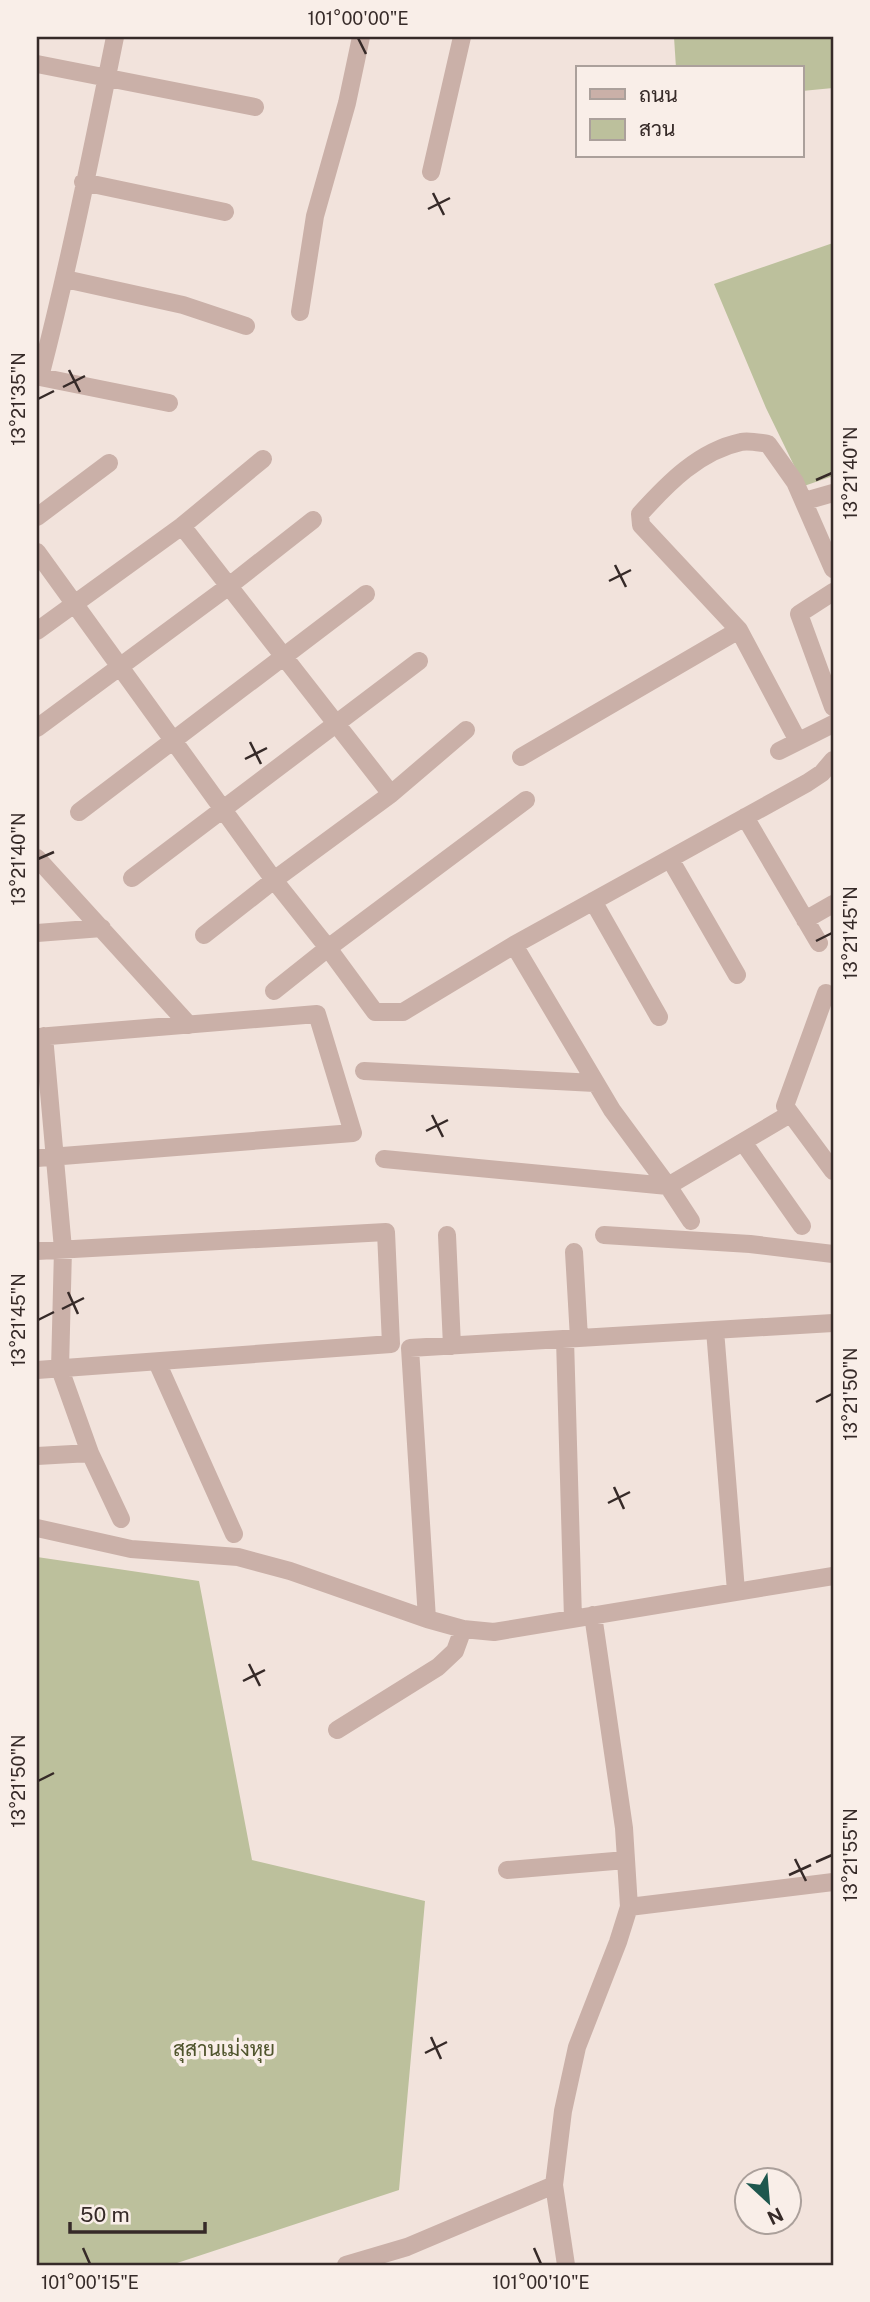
<svg xmlns="http://www.w3.org/2000/svg" width="870" height="2302" font-family="'Public Sans',Sarabun,sans-serif">
  <style>
    .green { fill: #bcc09c }
    .lines { fill: none; stroke-linecap: round; stroke-linejoin: round }
    .minor { stroke: #cab0a8; stroke-width: 18 }
    .ticks { fill: none; stroke: #362a28; stroke-width: 2.5 }
    .labels { text-anchor: middle; dominant-baseline: central; stroke-width: 7; stroke-linejoin: round; paint-order: stroke }
    .park-label { font-size: 21px; fill: #4f542c; stroke: #f9eee8 }
    .neatline { fill: none; stroke: #362a28; stroke-width: 2.5 }
    .ticks-label { font-size: 18px; text-anchor: middle; fill: #362a28 }
  </style>
  <rect width="100%" height="100%" fill="#f2e3dc"/>
  <path class="green" d="M674 37H833V88L802 91V68H676Z
    M833 243V476L804 486 766 408 714 284Z
    M37 1557 199 1581 252 1860 425 1901 399 2190 171 2265H37Z"/>
  <g class="lines">
    <path class="minor" d="M115 37C92 151 69 265 40 377L169 403
      M37 64 255 107
      M431 172 462 37
      M83 182 225 212
      M65 279 183 305 246 326
      M300 312 315 216 347 103 361 37
      M805 501 833 493
      M37 517 109 463
      M182 526 391 794
      M37 552 274 880 328 948 375 1012H403L514 945 807 783 822 773 833 760
      M833 592 799 614 833 707
      M37 631 182 526 263 459
      M37 728 229 586 313 520
      M798 741 739 630 641 525 640 514C668 483 699 451 741 442 749 440 760 443 768 444L795 482 833 569
      M779 751 833 724
      M521 757 739 630
      M79 812 366 594
      M745 817 819 943
      M37 858 189 1025
      M670 859 737 975
      M132 878 419 661
      M593 901 659 1017
      M805 920 833 904
      M37 933 102 928
      M204 935 274 880 391 794 466 730
      M514 945 612 1110 668 1186 691 1221
      M274 991 328 948 526 800
      M826 993 785 1106 833 1171
      M44 1036 63 1249 60 1369 90 1453 121 1519
      M37 1037 317 1014 353 1133 37 1158
      M364 1071 595 1083
      M743 1142 802 1226
      M384 1159 668 1186 790 1114
      M447 1235 452 1346
      M604 1235 750 1244 833 1254
      M37 1251 386 1232 391 1344 37 1370
      M574 1252 579 1338
      M715 1330 736 1591
      M565 1339 573 1619
      M157 1362 234 1534
      M37 1456 90 1453
      M37 1528 131 1549 238 1557 290 1571 427 1619 463 1629 494 1632 833 1576
      M427 1619 410 1348 833 1323
      M337 1730 438 1667 455 1651 463 1629
      M507 1870 626 1860
      M629 1907 833 1882
      M346 2265 407 2247 554 2185
      M566 2265 554 2185 563 2111 577 2047 618 1942 629 1907 624 1828 593 1615"/>
  </g>
  <path class="ticks" d="M358 38 366 54M433 193 444 215M428 209 450 198M69 370 80 392M63 387 85 376M38 399 54 391M816 480 832 473M615 565 626 587M609 581 631 570M250 742 261 764M245 759 267 748M38 859 54 852M816 941 832 933M432 1115 443 1137M426 1131 448 1120M68 1292 78 1314M62 1309 84 1298M38 1320 54 1312M816 1402 832 1394M614 1487 624 1509M608 1503 630 1492M249 1664 260 1686M243 1681 265 1670M38 1781 54 1773M795 1859 806 1881M816 1862 832 1855M789 1875 811 1865M431 2037 441 2059M425 2053 447 2042M83 2248 90 2264M534 2248 541 2264"/>
  <g class="labels">
    <g class="park-label">
      <text x="224" y="2048">สุสานเม่งหุย</text>
    </g>
  </g>
  <rect width="870" height="2302" fill="none" stroke="#f9eee8" stroke-width="77"/>
  <rect x="576" y="66" width="228" height="91" fill="#f9eee8" stroke="#aba09b" stroke-width="2"/>
  <rect x="590" y="89" width="35" height="10" fill="#cab0a8" stroke="#aba09b" stroke-width="2"/>
  <text x="639" y="102" font-size="21" fill="#362a28">ถนน</text>
  <rect x="590" y="119" width="35" height="21" fill="#bcc09c" stroke="#aba09b" stroke-width="2"/>
  <text x="639" y="136" font-size="21" fill="#362a28">สวน</text>
  <g transform="translate(768 2201) rotate(154)"><circle r="33" fill="#f9eee8" stroke="#aba09b" stroke-width="2"/>
  <path d="M0-5L12 26L0 18L-12 26Z" fill="#1e574e"/>
  <text y="-10" font-size="19" font-weight="bold" text-anchor="middle" fill="#362a28">N</text>
  </g>
  <path d="M70 2222v10h135v-10" fill="none" stroke="#362a28" stroke-width="3.5"/>
  <text x="80" y="2222" font-size="21" fill="#362a28" stroke="#f9eee8" stroke-width="5" paint-order="stroke">50 m</text>
  <rect x="38" y="38" width="794" height="2226" class="neatline"/>
  <g class="ticks-label">
    <text x="358" y="25">101°00'00"E</text>
    <text transform="translate(19 399) rotate(-90)" y="6">13°21'35"N</text>
    <text transform="translate(851 473) rotate(-90)" y="6">13°21'40"N</text>
    <text transform="translate(19 859) rotate(-90)" y="6">13°21'40"N</text>
    <text transform="translate(851 933) rotate(-90)" y="6">13°21'45"N</text>
    <text transform="translate(19 1320) rotate(-90)" y="6">13°21'45"N</text>
    <text transform="translate(851 1394) rotate(-90)" y="6">13°21'50"N</text>
    <text transform="translate(19 1781) rotate(-90)" y="6">13°21'50"N</text>
    <text transform="translate(851 1855) rotate(-90)" y="6">13°21'55"N</text>
    <text x="90" y="2289">101°00'15"E</text>
    <text x="541" y="2289">101°00'10"E</text>
  </g>
</svg>
